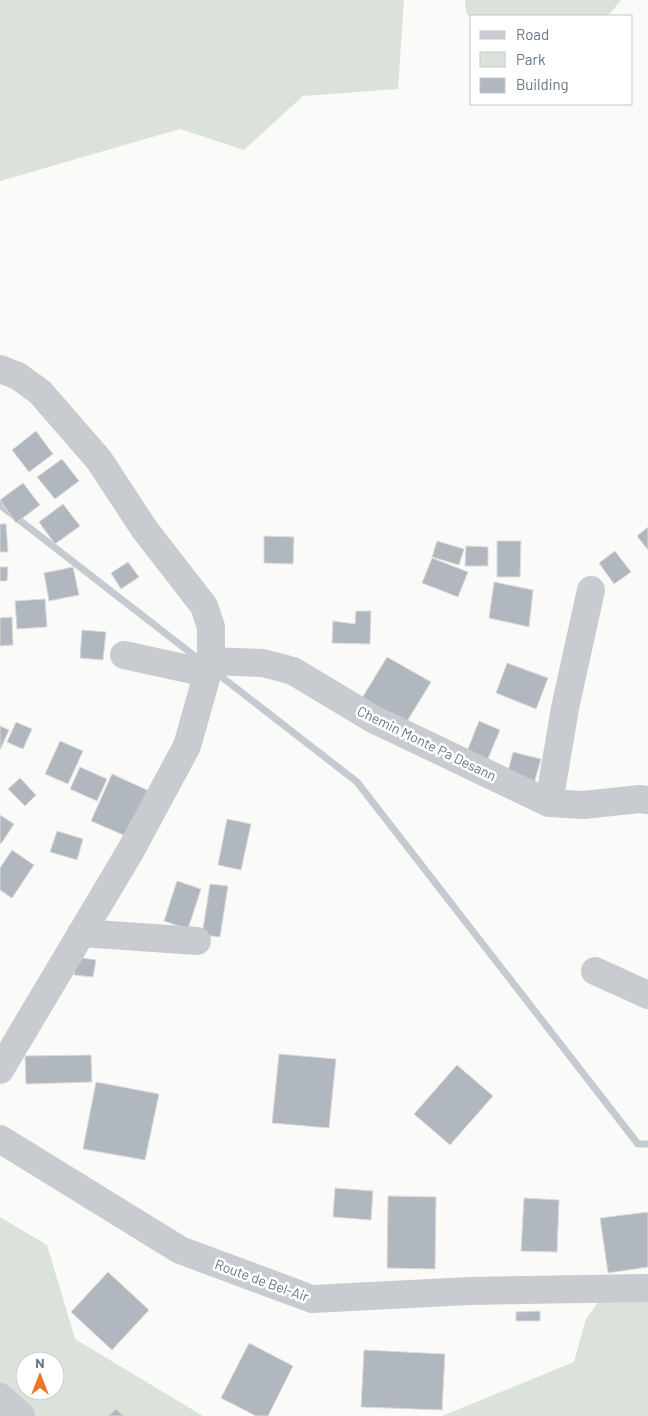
<svg xmlns="http://www.w3.org/2000/svg" width="648" height="1416" font-family="Barlow,sans-serif">
  <style>
    .green { fill: #dae2d9; fill-rule: evenodd }
    .lines { fill: none; stroke-linecap: round; stroke-linejoin: round }
    .stream { stroke: #c3cbd1; stroke-width: 7 }
    .building { fill: #b1b7bf; stroke: #dcdcda }
    .minor { stroke: #c8cbcf; stroke-width: 28 }
    .labels { text-anchor: middle; dominant-baseline: central; stroke-width: 5; stroke-linejoin: round; paint-order: stroke }
    .street-label { font-size: 14px; fill: #68758a; stroke: #fff }
  </style>
  <rect width="100%" height="100%" fill="#fafaf8"/>
  <path class="green" d="M0 0H404L398 89 303 96 244 150 180 129 0 181Z
    M465 0H621L608 16H472V20L466 13Z
    M0 1217 47 1245 75 1339 203 1416H0ZM25 1361H55V1391H25Z
    M648 1276V1416H442L574 1362 586 1319 610 1286Z"/>
  <g class="lines">
    <path class="stream" d="M0 505 201 661
      M214 671 357 782 638 1144H648"/>
  </g>
  <path class="building" d="M36 431 53 454 29 472 12 450Z
    M62 459 79 481 55 499 37 477Z
    M23 483 40 505 16 523 0 500Z
    M63 504 80 526 55 544 39 522Z
    M0 524H6L8 552H0Z
    M648 527V550L637 536Z
    M264 536 294 537 293 564 264 563Z
    M437 541 464 549 459 565 432 557Z
    M497 541H521L520 577H497Z
    M466 546 488 547V566H465Z
    M615 551 631 572 614 584 599 563Z
    M432 558 468 572 458 597 422 583Z
    M128 562 139 577 121 589 111 573Z
    M0 567H8L7 581H0Z
    M73 567 79 595 49 601 44 573Z
    M494 582 533 590 529 627 489 618Z
    M45 599 47 627 17 629 15 601Z
    M356 611H371L370 644 332 643 333 621 355 624Z
    M12 617 13 645 0 646V618Z
    M82 630 106 632 103 660 80 658Z
    M387 657 431 682 403 728 359 703Z
    M507 663 548 678 536 709 496 693Z
    M479 721 500 730 484 768 464 759Z
    M16 722 32 729 23 749 7 742Z
    M0 726 9 730 0 750Z
    M60 741 83 751 68 784 45 774Z
    M513 752 541 759 533 787 506 779Z
    M80 767 107 779 97 801 70 789Z
    M112 774 149 791 128 837 91 821Z
    M20 778 36 795 25 806 8 789Z
    M0 815 14 824 1 844 0 843Z
    M227 819 251 824 241 870 218 865Z
    M57 831 83 839 77 860 50 852Z
    M12 850 34 865 12 898 0 890V868Z
    M177 881 201 889 188 929 164 921Z
    M210 884 228 886 220 937 202 935Z
    M76 957 96 960 93 977 74 975Z
    M279 1054 336 1059 329 1128 272 1123Z
    M91 1055 92 1082 26 1084 25 1056Z
    M457 1065 493 1096 450 1145 414 1114Z
    M96 1082 159 1094 145 1160 83 1149Z
    M335 1188 373 1191 371 1220 333 1217Z
    M388 1196 436 1197 435 1269 387 1268Z
    M524 1198 559 1200 557 1252 521 1251Z
    M648 1212V1267L608 1273 600 1218Z
    M108 1272 149 1310 112 1350 71 1312Z
    M540 1311V1321H516V1312Z
    M249 1343 293 1366 268 1416H256L221 1398Z
    M364 1350 445 1354 442 1410 361 1407Z
    M116 1409 124 1416H108Z"/>
  <g class="lines">
    <path class="minor" d="M0 369 18 376 40 392 99 460 145 530 204 606 211 627V661L187 746 131 850 0 1070
      M124 655 207 673
      M211 661 263 663 293 671 373 719 549 803 583 805 640 799 648 800
      M549 803 565 708 591 590
      M81 933 197 941
      M595 971 648 995
      M0 1139 180 1250 312 1299 469 1291 648 1288
      M0 1397 21 1416"/>
  </g>
  <g class="labels">
    <g class="street-label">
      <text transform="translate(427 743) rotate(26)">Chemin Monte Pa Desann</text>
      <text transform="translate(262 1280) rotate(20)">Route de Bel-Air</text>
    </g>
  </g>
  <rect x="470" y="15" width="162" height="90" fill="#ffffff" stroke="#c3c8d0"/>
  <rect x="480" y="31" width="25" height="8" fill="#c8cbcf" stroke="#c3c8d0"/>
  <text x="516" y="40" font-size="15" fill="#68758a">Road</text>
  <rect x="480" y="52" width="25" height="15" fill="#dae2d9" stroke="#c3c8d0"/>
  <text x="516" y="65" font-size="15" fill="#68758a">Park</text>
  <rect x="480" y="78" width="25" height="15" fill="#b1b7bf" stroke="#c3c8d0"/>
  <text x="516" y="90" font-size="15" fill="#68758a">Building</text>
  <g transform="translate(40 1376)"><circle r="24" fill="#ffffff" stroke="#c3c8d0"/>
  <path d="M0-4L9 19L0 12L-9 19Z" fill="#ec7526"/>
  <text y="-8" font-size="14" font-weight="bold" text-anchor="middle" fill="#68758a">N</text>
  </g>
</svg>
